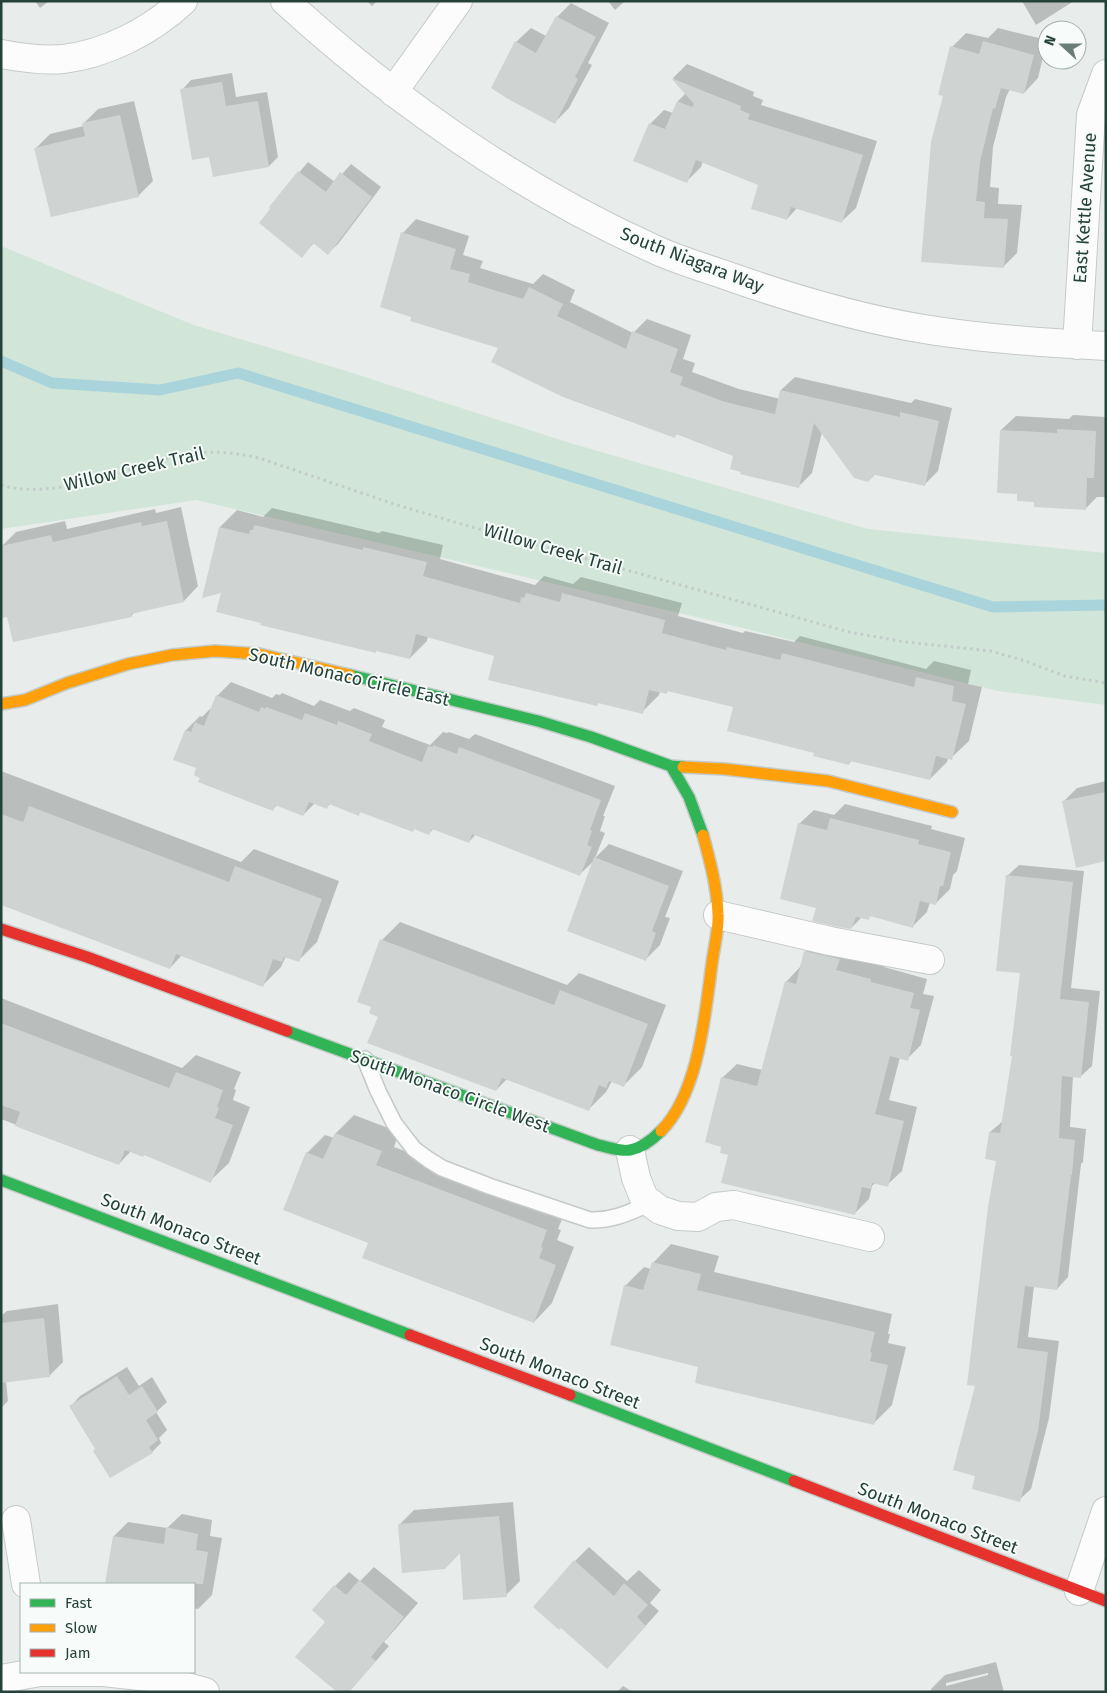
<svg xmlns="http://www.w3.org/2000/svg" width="1107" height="1693" font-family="'Fira Sans',sans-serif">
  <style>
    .green { fill: #d1e6d8 }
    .shadow { fill: #0003; fill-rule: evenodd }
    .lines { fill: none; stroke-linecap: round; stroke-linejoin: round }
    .stream { stroke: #a9d4db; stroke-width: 11 }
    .building { fill: #cfd4d2 }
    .lane-casing { stroke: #c5cac8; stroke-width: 18 }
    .street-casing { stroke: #c5cac8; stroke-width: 30 }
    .fast-casing { stroke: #c3cbc8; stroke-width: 14 }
    .slow-casing { stroke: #c3cbc8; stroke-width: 14 }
    .jam-casing { stroke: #c3cbc8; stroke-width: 14 }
    .path { stroke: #c3ccca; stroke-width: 3; stroke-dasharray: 2.5 4; stroke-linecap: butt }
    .lane { stroke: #fcfcfc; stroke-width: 15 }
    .street { stroke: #fcfcfc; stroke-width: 28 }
    .fast { stroke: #30b455; stroke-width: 11 }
    .slow { stroke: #ff9f0a; stroke-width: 11 }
    .jam { stroke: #e5322d; stroke-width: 11 }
    .labels { text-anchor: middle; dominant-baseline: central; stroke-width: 4; stroke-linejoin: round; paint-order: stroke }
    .street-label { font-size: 18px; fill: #24423a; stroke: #f7fbf9 }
  </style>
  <rect width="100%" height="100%" fill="#e8edeb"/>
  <path class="green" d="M1 246 194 325 343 370 570 443 868 529 1106 553V705L998 691 743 628 196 500 1 529Z"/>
  <path class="shadow" d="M35 1H49L40 8Z
    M367 1H377L372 6Z
    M608 1H625L615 10Z
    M1022 1H1074L1036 25Z
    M571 3 609 23 588 63 592 65 569 108 555 122 516 42 531 28 546 36 557 17Z
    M998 28 1047 40 1038 78 1024 93 1010 89 1006 97 993 147 990 187 999 188 998 204 1022 205 1017 253 1003 267 922 261 952 47 966 33 988 38Z
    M687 64 754 92 753 96 763 100 761 105 877 141 856 208 841 222 797 208 787 219 759 185 703 161 701 167 686 182 650 124 664 110 673 113 678 101 686 93 673 78Z
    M232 73 236 97 267 92 278 157 269 166 210 156 182 90 191 80Z
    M134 101 153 181 138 196 36 148 50 134 84 126 83 124 98 109Z
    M308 162 335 182 351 164 381 187 338 244 328 253 314 243 302 256 270 207Z
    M416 219 469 236 463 255 483 261 480 268 533 284 543 274 575 290 570 302 633 333 647 319 691 335 683 359 695 363 692 372 739 389 780 399 781 390 795 377 911 403 915 399 952 408 938 471 924 485 822 432 812 473 799 486 735 456 677 434 674 436 500 347 413 317 403 233Z
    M1073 415 1106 417V497H1097L1085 509 1035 501 1018 493 1001 430 1016 416 1069 419Z
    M181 507 198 586 184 601 135 612 131 616 2 546 16 532 65 521 67 529 155 509 156 513Z
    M272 508 379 533 382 531 443 545 440 559 535 585 544 576 573 584 581 577 682 603 678 616 743 633 745 631 794 642 800 636 926 669 934 661 971 670 968 684 982 687 969 741 951 758H948L947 762 930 779 852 760 849 764 816 752 735 706 669 690 666 693 660 691 659 695 642 712 599 702 597 705 496 656 428 636 427 641 410 658 377 650 376 651 262 622 223 591 220 527 237 510 263 517Z
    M231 682 272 698 276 694 280 695 282 693 314 706 320 700 350 711 354 708 385 720 382 727 430 745 443 732 447 733 449 732 469 739 475 734 615 786 603 816H605L600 831 605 833 595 858 609 844 683 871 665 917 670 918 660 945 645 960 595 860 580 874 476 834 469 842 434 828 429 834 415 828 413 831 362 811 358 814 331 803 327 807 315 803 303 815 277 805 273 809 201 777 198 768 175 759 186 730 200 716 202 717 210 709H212L217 696Z
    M1 771 241 862 254 849 339 881 317 942 298 961 286 956 281 967 263 985 182 955 170 968 1 904Z
    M1106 781V860L1063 802 1077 788Z
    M845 804 932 826 931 829 965 838 957 871 953 875 950 889 936 903 930 902 927 912 913 926 871 916 868 918 862 917 851 928 817 907 799 824 814 810 834 815Z
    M1019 865 1084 871 1071 988 1100 991 1092 1066 1080 1077 1073 1076 1070 1127 1086 1129 1083 1162 1081 1164 1068 1277 1057 1289 1034 1286 1028 1337 1059 1341 1049 1418 1031 1489 1019 1500 976 1385 998 1160 990 1132 1003 1121 1013 1055 1021 972 1007 876Z
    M400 922 567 985 579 973 666 1005 642 1067 624 1085 612 1081 606 1092 588 1110 507 1079 496 1090 379 1016 382 940Z
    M820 937 885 965 884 967 927 979 923 994 934 996 921 1045 907 1059 900 1057 889 1100 917 1107 902 1171 887 1185 875 1183 872 1186 869 1199 855 1213 730 1154 722 1078 737 1064 762 1070 786 982 800 967 806 952Z
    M1 998 182 1068 196 1055 241 1072 234 1089 236 1090 233 1100 250 1107 229 1163 210 1181 144 1154 131 1151 119 1164 1 1119Z
    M354 1115 399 1132 394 1147 565 1212 558 1229 561 1230 557 1240 574 1247 552 1303 534 1322 370 1242 307 1153 325 1135 334 1138 336 1133Z
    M671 1244 719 1256 714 1272 892 1314 888 1334H890L888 1343 906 1347 892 1405 873 1424 700 1366 625 1286 644 1267 651 1269 653 1263Z
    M58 1304 63 1362 49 1376 6 1381 8 1401 1 1408V1316L7 1311Z
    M127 1367 139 1386 152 1377 167 1402 156 1412 167 1430 159 1438 161 1443 152 1452 96 1449 71 1406 80 1396Z
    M513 1502 520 1581 506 1595 461 1552 445 1568 400 1524 414 1510Z
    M182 1514 212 1520 210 1536 222 1538 212 1595 198 1609 194 1608V1584H106L114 1536 128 1522 167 1528Z
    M589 1547 627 1581 639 1570 661 1590 650 1603 659 1611 621 1653 575 1561Z
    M374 1567 418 1603 384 1642 389 1646 349 1692 327 1621 335 1586 349 1572 360 1581Z
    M996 1662 1004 1692H927L931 1691V1689L945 1675ZM988 1673V1675L946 1686V1683Z
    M623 1686 633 1692H617Z"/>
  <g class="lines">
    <path class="stream" d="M1 361 52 383 160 390 238 373 993 607 1106 605"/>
  </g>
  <path class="building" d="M556 16 596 37 575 77 578 79 555 124 508 99 491 88 515 41 536 53Z
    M983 41 1034 55 1024 94 1001 88 995 109 993 108 980 162 976 201 985 202 984 218 1008 219 1004 268 921 262 931 142 943 96 938 95 950 46 979 54Z
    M671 78 741 106 740 110 750 114 748 119 863 155 842 223 791 207 787 220 751 209 758 185 696 160 687 183 633 161 649 123 665 129 677 101 692 107 694 104Z
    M222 82 226 106 258 101 269 167 213 177 209 157 192 160 180 89Z
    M120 115 139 197 51 217 34 148 85 136 82 123Z
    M298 171 326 192 340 172 372 197 328 255 313 243 302 258 259 223 270 209 269 207Z
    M401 232 456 249 450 269 470 274 468 282 523 299 529 287 563 304 557 316 626 349 632 331 678 349 670 372 683 377 680 385 725 402 775 414 780 390 900 417V412L939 421 925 486 875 475 868 482 854 478 814 423 799 488 740 474 741 472 730 469 733 456 676 434 675 438 563 397 491 362 498 348 410 321 411 317 380 307Z
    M1057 429 1096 431 1094 478H1087L1086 510 1034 507V502L1017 501V494L997 493 1000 430 1057 433Z
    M167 521 184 602 131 614 132 617 13 642 7 617 1 618V546L51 535 53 542 141 522 142 526Z
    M254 525 363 550V547L427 562 423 576 520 603 521 597 524 598 526 593 560 602 562 593 665 620 662 633 726 650 727 647 780 660 782 653 914 687 916 677 954 686 952 701 966 704 952 760 936 756 930 780 850 761 849 765 813 756 814 753 727 731 733 707 667 691V694L649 690 643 714 598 703 597 706 488 680 494 656 416 634 410 659 376 651V653L260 625 261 623 216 612 221 593 202 598 219 527 249 534 250 530H253Z
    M216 695 259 712 261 707 265 709 266 707 302 720 305 713 337 725 338 721 372 734 369 741 422 762 428 746 433 747V745L457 754 459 747 601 800 590 830 592 831 587 845 592 847 580 876 472 834 469 843 432 829 429 835 414 829 413 832 360 812 359 816 329 804 327 809 309 802 303 816 275 805 273 811 198 782 200 778 194 775 196 768 173 760 185 730 191 732 195 722 204 726Z
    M1106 792V861L1076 868 1062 801Z
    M29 806 229 882 235 866 322 899 299 962 284 957 282 962 273 959 263 987 176 954 170 969 1 905V814L23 822Z
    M830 818 919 840 918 844 951 852 943 886H940L936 905 920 901 913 928 870 916 869 920 856 917 851 929 833 926 812 921 816 908 780 899 798 823 827 830Z
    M594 857 669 886 652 931 656 933 646 961 567 931Z
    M1006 875 1073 882 1060 999 1089 1002 1081 1078 1062 1076 1059 1138 1075 1140 1072 1175H1071L1057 1290 1025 1286 1017 1348 1048 1352 1038 1431 1020 1502 972 1489 975 1476 953 1470 975 1386 967 1385 988 1207 996 1161 985 1159 989 1132 1000 1133 1012 1056H1010L1020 973 996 971Z
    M380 939 554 1005 560 990 648 1024 624 1087 609 1081 606 1088 599 1085 589 1111 502 1078 496 1091 367 1043 378 1017 369 1013 371 1007 357 1002Z
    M804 951 840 959 836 970 871 979V982L914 993 910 1008 920 1010 908 1061 890 1056 875 1114 904 1121 888 1187 872 1183 871 1189 862 1187 855 1215 721 1183 728 1155 720 1153 721 1147 705 1142 721 1077 757 1086 785 981 796 984Z
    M1 1023 169 1088 176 1072 223 1090 217 1107 219 1108 215 1118 233 1125 211 1183 144 1155 143 1157 125 1150 119 1165 15 1126 20 1112 1 1105Z
    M335 1133 382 1151 376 1165 547 1230 541 1247 543 1248 539 1258 556 1265 534 1323 362 1258 368 1243 283 1210 306 1152 323 1159Z
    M652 1262 701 1274 697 1290 875 1332 870 1352 872 1353 870 1361 888 1365 874 1425 695 1383 698 1367 610 1345 624 1285 643 1290Z
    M44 1318 50 1377 1 1383V1323Z
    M117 1376 129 1395 142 1386 158 1412 146 1420 158 1440 149 1447 153 1453 110 1478 93 1451 95 1449 69 1406Z
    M499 1516 507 1597 463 1600 460 1553 445 1569 402 1573 398 1524Z
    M166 1527 198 1534 196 1550 208 1552 203 1584H105L113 1536 164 1544Z
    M574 1560 614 1596 624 1583 648 1605 637 1617 646 1626 607 1669 561 1628 559 1630 533 1607Z
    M359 1580 404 1617 371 1657 376 1661 349 1692H337L295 1657 325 1622 312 1610 334 1585 346 1595Z"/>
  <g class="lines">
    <g class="lane-casing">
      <path id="lane" d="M365 1059 378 1091 394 1123 414 1149 429 1160 442 1168 489 1186 590 1220C613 1221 630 1212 651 1203"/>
    </g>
    <g class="street-casing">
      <path id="street" d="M285 1C396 102 520 189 656 250 678 260 702 267 725 275 790 298 856 318 924 329 984 339 1045 343 1106 346
        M1 54C22 58 42 61 63 59 106 54 151 31 183 1
        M393 92 458 1
        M1077 345 1091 115 1106 74
        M718 915 830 941 930 960
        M630 1150 636 1178 644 1198 660 1210 678 1216 698 1217 716 1207 734 1205 870 1237
        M16 1520 26 1584
        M1079 1591 1106 1511
        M1 1679 40 1672H103L150 1677 205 1692"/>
    </g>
    <g class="fast-casing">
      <path id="fast" d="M350 675 538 721 591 737 671 766 683 767
        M671 766 689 797 703 835
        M287 1031 598 1145C608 1147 620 1152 630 1150 641 1148 653 1139 661 1131
        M1 1180 410 1335
        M570 1395 794 1481"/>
    </g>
    <g class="slow-casing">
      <path id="slow" d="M1 704 25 700 67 683 128 664 172 655 215 651 259 654 350 675
        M683 767 724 769 828 781 952 812
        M661 1131C699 1093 705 1014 712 963 714 947 719 929 718 914 717 887 710 861 703 835"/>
    </g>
    <g class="jam-casing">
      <path id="jam" d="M1 929 87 957 287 1031
        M410 1335 570 1395
        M794 1481 1106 1601"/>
    </g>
    <path class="path" d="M1 485C53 501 122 469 172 457 201 450 230 451 259 458L397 505 458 523 849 632 905 642 991 651 1025 661 1065 676 1106 683"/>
    <use href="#lane" class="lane"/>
    <use href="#street" class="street"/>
    <use href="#fast" class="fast"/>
    <use href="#slow" class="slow"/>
    <use href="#jam" class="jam"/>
  </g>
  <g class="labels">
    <g class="street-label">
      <text transform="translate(1085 208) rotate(-86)">East Kettle Avenue</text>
      <text transform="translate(692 260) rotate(21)">South Niagara Way</text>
      <text transform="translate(134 469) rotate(-13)">Willow Creek Trail</text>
      <text transform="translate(553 549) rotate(16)">Willow Creek Trail</text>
      <text transform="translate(349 677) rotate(13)">South Monaco Circle East</text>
      <text transform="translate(450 1091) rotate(20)">South Monaco Circle West</text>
      <text transform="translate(181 1229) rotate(21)">South Monaco Street</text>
      <text transform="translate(560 1373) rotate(21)">South Monaco Street</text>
      <text transform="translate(938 1518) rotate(21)">South Monaco Street</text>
    </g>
  </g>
  <rect width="1107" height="1693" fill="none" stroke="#24423a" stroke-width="5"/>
  <rect x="20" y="1583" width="175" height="90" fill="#f7fbf9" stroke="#a3b1ad"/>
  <rect x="30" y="1599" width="25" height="8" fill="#30b455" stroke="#a3b1ad"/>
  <text x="65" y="1608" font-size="15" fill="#24423a">Fast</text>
  <rect x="30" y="1624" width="25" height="8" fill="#ff9f0a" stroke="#a3b1ad"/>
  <text x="65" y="1633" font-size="15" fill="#24423a">Slow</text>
  <rect x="30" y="1649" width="25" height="8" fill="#e5322d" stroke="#a3b1ad"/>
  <text x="65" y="1658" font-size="15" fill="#24423a">Jam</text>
  <g transform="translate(1062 45) rotate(291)"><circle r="24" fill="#f7fbf9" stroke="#a3b1ad"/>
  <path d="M0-4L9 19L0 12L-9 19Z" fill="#697e78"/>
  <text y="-8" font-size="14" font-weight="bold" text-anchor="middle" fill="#24423a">N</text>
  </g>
</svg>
